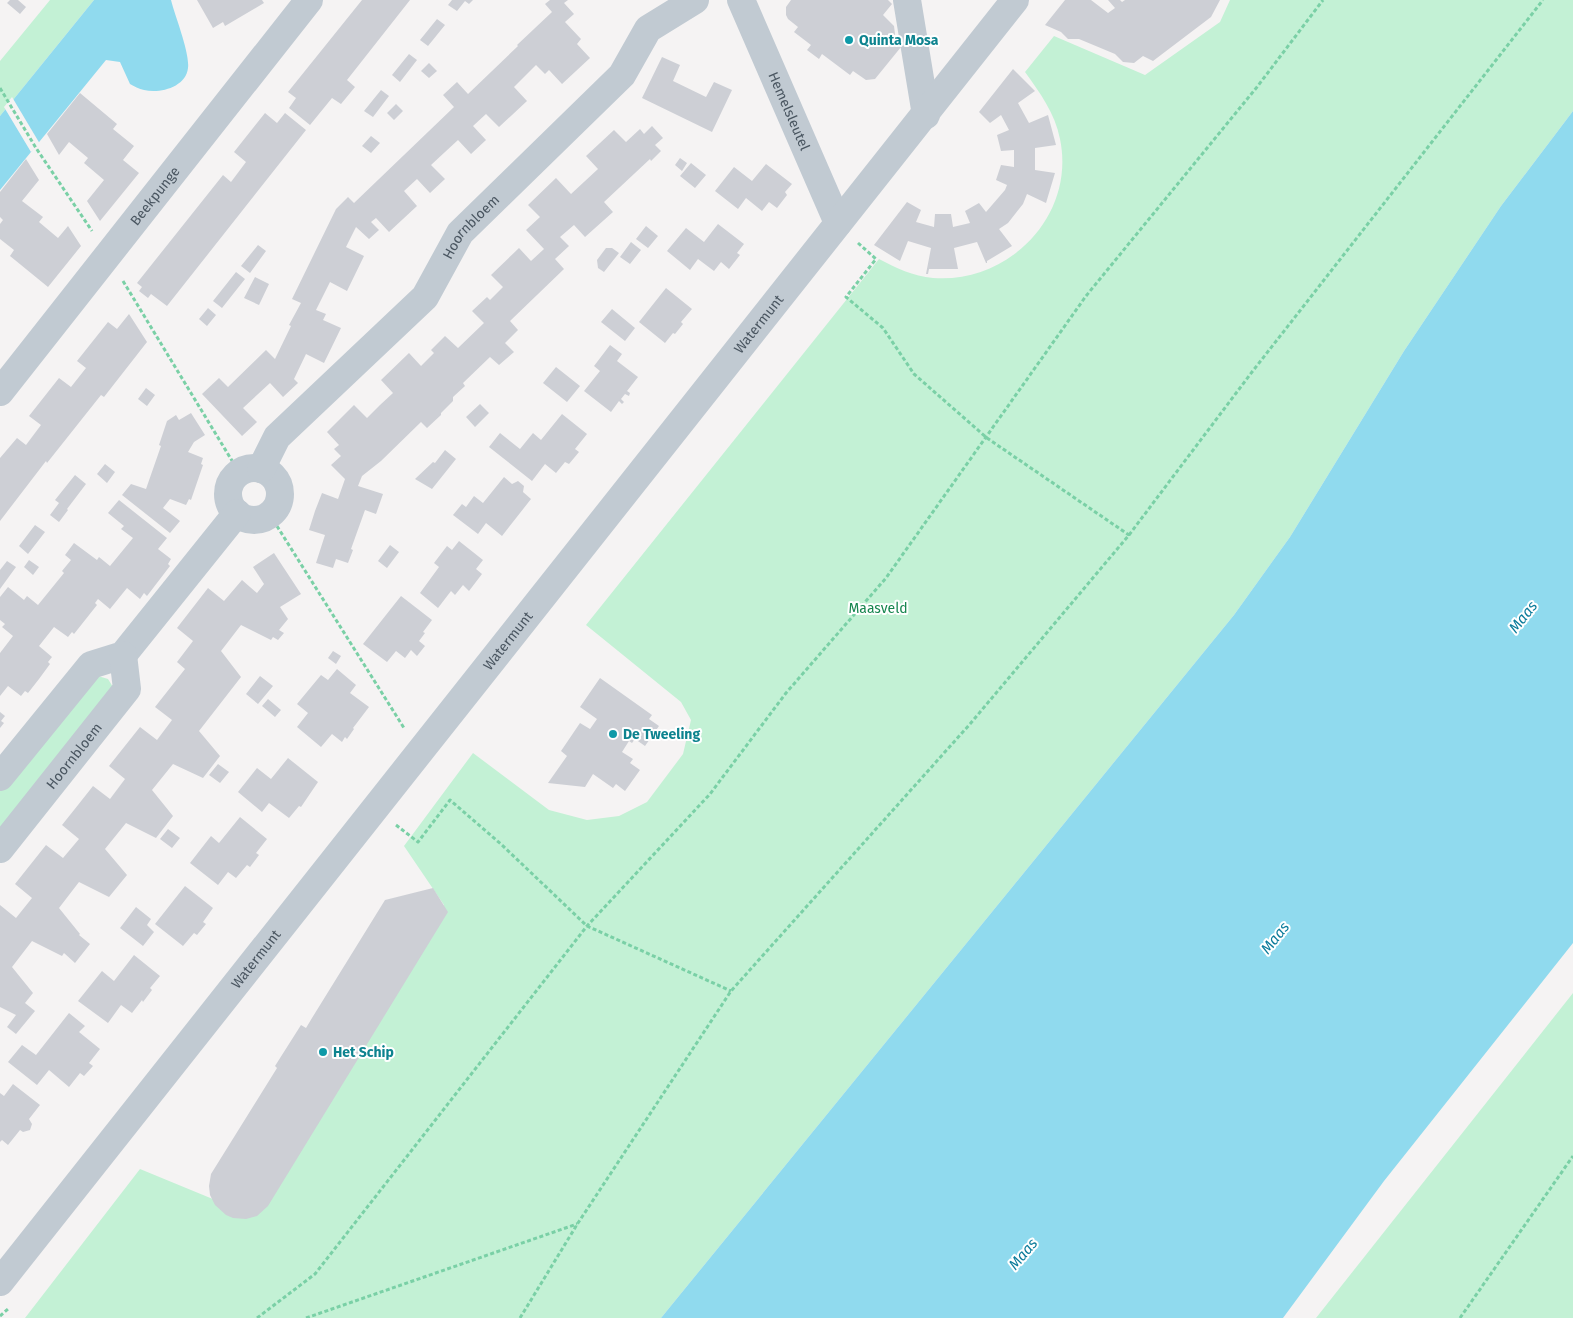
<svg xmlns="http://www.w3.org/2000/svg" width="1573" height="1318" font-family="'Fira Sans',sans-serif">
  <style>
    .green { fill: #c3f1d5 }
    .water { fill: #90daee }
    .pier { fill: #f5f3f3 }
    .building { fill: #cdcfd5 }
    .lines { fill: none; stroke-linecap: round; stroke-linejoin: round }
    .path { stroke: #7ad0a6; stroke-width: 3; stroke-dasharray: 4 2.5; stroke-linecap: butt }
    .street { stroke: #c1cad2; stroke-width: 28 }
    .culture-dot { fill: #0f9aa8; stroke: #fff; stroke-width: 2 }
    .labels { text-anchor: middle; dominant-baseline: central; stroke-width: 4; stroke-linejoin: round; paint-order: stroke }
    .culture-label { font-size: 14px; font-weight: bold; fill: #0d838f; stroke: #fff; text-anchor: start }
    .street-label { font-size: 14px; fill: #4a5661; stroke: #fff }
    .park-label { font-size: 14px; fill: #17864f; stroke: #fff }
    .water-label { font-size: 15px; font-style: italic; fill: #0c7c9b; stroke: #fff }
  </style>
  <rect width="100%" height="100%" fill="#f5f3f3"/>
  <path class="green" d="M50 0H94L0 116V61Z
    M1230 0H1573V111L1501 206 1404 351 1290 537 1234 615 661 1318H25L140 1169 254 1216 297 1152 444 905 404 846 473 753 549 810 587 820 619 816 647 802 683 754 691 720 681 702 586 625 879 259C896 268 913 276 933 278 1008 284 1076 216 1060 139 1055 113 1040 93 1025 72L1054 36 1145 75 1220 22Z
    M98 676 108 679 113 687 0 840V791L88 680Z
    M1573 993V1318H1316Z"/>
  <path class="water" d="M94 0H171C175 16 190 53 188 68 186 87 160 94 144 90 139 89 134 86 130 84L120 62 106 60 0 190V116Z
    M1573 111V943L1384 1181 1283 1318H661L1234 615 1290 537 1404 351 1501 206Z"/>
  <path class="pier" d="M12 97 40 144 31 152 4 107Z"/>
  <path class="building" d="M10 0H18L26 7 20 14 7 3Z
    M197 0H262L264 3 225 26 223 22 213 28Z
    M362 0H410L347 80 355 87 341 104 332 98 310 125 289 108 296 98 288 92Z
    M452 0H473L469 4 465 1 457 11 448 5Z
    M550 0H568L564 3 574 14 565 22 581 39 577 44 590 58 562 84 549 70 545 74 536 65 514 87 527 101 499 127 486 114 473 126 486 140 471 154 458 140 445 152 431 165 445 179 430 193 417 179 404 191 417 206 389 232 376 218 371 222 379 230 369 239 356 227 346 247 364 256 347 291 330 282 316 310 326 314 323 320 341 328 324 363 306 354 294 379 298 383 283 397 270 383 243 408 257 422 242 436 202 394 219 378 228 387 266 350 275 359 291 326 289 325 301 303 292 299 336 209 348 197 354 203 454 107 443 95 457 82 468 94 518 46 517 45 552 12 545 4Z
    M791 0H888L892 4 883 15 894 26 895 34 892 40 901 47 875 79 866 80 853 71 850 75 822 54 819 59 807 50 811 45 794 32 798 27 788 19 786 15V7Z
    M1065 0H1091L1108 13 1115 8 1108 0H1120L1122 2 1125 0H1220L1211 17 1153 61 1143 56 1134 63 1123 62 1115 54 1079 39H1068L1061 32 1045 25Z
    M437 19 445 25 428 46 420 40Z
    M409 54 417 60 400 82 392 75Z
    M662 57 680 65 673 81 706 97 714 82 732 90 712 132 642 98Z
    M429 63 437 71 429 78 421 71Z
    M1013 69 1035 91 1018 103 1029 123 1048 115 1056 145 1035 148V170L1055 173 1046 203 1027 194 1023 204 1008 223 999 229 1012 246 987 261V263H986L977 242 954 248 958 269H929L928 274H926L931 248 908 241 900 261 874 245 907 202 921 210 916 222 934 227 935 214H951L953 227 970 223 965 211 979 203 986 212 1005 190 1007 185 996 180 1001 165 1014 167V150L1001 151 997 135 1009 130 1001 115 990 123 979 112Z
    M381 90 389 96 373 117 364 111Z
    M80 93 117 124 113 129 134 146 123 160 139 173 100 221 87 201 104 180 84 163 88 158 69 142 59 155 47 134Z
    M396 104 403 111 394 120 387 113Z
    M265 113 277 123 285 113 306 130 167 306 151 294 148 298 139 291 142 287 137 283 223 175 231 182 246 162 234 152Z
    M652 126 663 138 655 145 661 151 651 161 650 159 604 202 613 212 585 237 574 225 560 237 569 246 555 259 564 269 510 321 518 330 505 343 514 352 499 365 490 357 463 383 465 386 453 397V401L441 413V415L427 428 421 422 381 461 362 476 358 486 383 494 376 514 365 510 351 549 353 550 348 563 336 559 333 568 316 563 325 535 309 530 315 511 322 493 338 499 345 479 331 465 341 456 334 449 339 445 327 432 354 405 367 418 380 405 393 393 381 380 409 353 421 366 434 353 431 350 445 336 458 348 484 323 472 311 487 297 490 300 503 287 491 275 519 248 531 261 544 249 526 230 540 217 528 205 556 178 571 194 598 169 586 156 614 130 626 142 640 129 644 134Z
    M371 136 380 143 371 153 362 146Z
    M680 158 687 163 682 171 675 165Z
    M26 159 39 180 22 201 43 217 39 222 58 238 68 226 81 246 48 287 10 256 14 250 0 239V224L3 220 0 217V192Z
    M691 163 706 175 695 188 680 176Z
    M766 164 792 184 785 192 787 195 777 208 769 202 762 211 746 198 738 209 715 191 734 167 752 181Z
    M718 224 744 244 737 253 740 255 729 269 721 262 714 271 698 259 690 270 667 251 686 228 704 242Z
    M646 226 658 236 648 248 636 239Z
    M631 242 641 250 630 264 620 257Z
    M258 245 266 251 250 273 241 266Z
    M606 248H612L619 253 604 272 598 268 597 260Z
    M236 272 245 279 222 308 213 301Z
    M255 277 269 284 259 305 244 298Z
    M666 288 692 309 681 322 683 324 675 334 673 333 665 343 639 322Z
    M208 308 216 315 207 326 199 319Z
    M612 309 635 328 625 341 601 322Z
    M129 314 147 342 104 397 101 395 47 463 46 461 0 521V458L17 438 26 445 41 425 29 416 59 378 71 387 86 368 77 361 108 322 117 329Z
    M610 345 622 354 617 361 638 377 627 391 630 393 629 396 625 394 621 399 624 402 622 404 619 401 611 412 584 391 600 371 594 366Z
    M556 367 580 386 567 402 543 383Z
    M146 388 155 395 147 406 138 399Z
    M480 404 489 413 475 427 466 417Z
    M191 413 205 435 194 442 188 452 203 458 201 464 203 465 191 500 189 499 186 505 170 499 163 508 180 521 170 533 122 495 131 484 146 489 161 446 159 445 167 421 176 415 179 420Z
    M562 414 587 434 575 449 579 452 569 464 565 462 556 473 545 464 532 481 489 447 500 433 520 449 533 433 541 440Z
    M445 450 456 459 432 489 415 479 433 462 435 463Z
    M105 464 115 472 107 483 97 474Z
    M75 475 86 484 67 509 68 510 59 522 50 515 59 503 55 500Z
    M504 477 512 484 518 481 524 486 523 492 531 499 502 536 486 523 478 534 453 515 462 504 466 507 474 496 483 503Z
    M119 500 167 538 158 549 171 559 168 564 170 566 147 596 144 593 140 599 127 588 110 609 98 599 95 603 97 605 74 634 72 632 68 637 54 627 39 646 52 657 48 662 50 664 39 679 28 693 25 691 21 696 8 686 0 696V653L13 636 2 627 5 624 0 620V597L8 587 24 600 27 596 38 605 64 573 62 571 71 560 65 555 74 543 97 560 99 557 110 566 133 538 121 529 124 526 108 513Z
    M35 525 45 532 28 554 19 546Z
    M459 541 483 560 476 569 482 574 469 591 463 585 455 595 451 591 438 608 420 593 439 567 434 563 447 546 452 550Z
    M390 545 399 552 387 568 378 561Z
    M274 553 301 594 280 607 288 619 279 630 284 633 278 640 273 637 271 640 241 625 221 651 241 677 199 731 220 756 203 778 173 764 152 790 173 816 156 838 126 823 105 849 127 875 109 897 79 882 59 908 80 934 79 935 90 944 75 963 64 953 62 956 32 941 12 967 33 993 25 1003 35 1011 16 1034 7 1027 16 1015 0 1007V905L16 918 32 898 15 884 46 845 63 858 79 839 62 825 78 805 93 786 110 799 125 779 109 766 140 727 157 740 172 720 155 707 185 669 177 662 193 641 177 628 208 588 224 601 242 580 257 593 264 584 253 567Z
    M29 560 39 567 33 575 24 567Z
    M7 561 16 567 0 589V570Z
    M401 596 432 620 423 632 425 633 419 641 425 646 417 656 411 650 405 658 396 651 387 662 363 644Z
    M333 651 341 656 336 664 328 658Z
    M337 669 356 685 350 693 369 707 353 728 354 729 347 739 345 737 342 742 332 734 321 747 297 727 308 713 297 704 321 675 328 680Z
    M260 676 273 686 258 704 246 694Z
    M600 678 652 715 649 719 659 726 645 746 635 739 632 743 629 741 622 752 633 759 630 763 640 770 625 791 616 784 613 788 593 774 585 787 548 783 567 756 561 751 580 723 590 729 597 719 580 707Z
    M268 699 281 710 275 717 262 706Z
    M0 712 5 716 1 721 4 723 0 728Z
    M288 758 318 782 301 807 299 806 289 818 269 803 262 812 238 792 257 768 271 779Z
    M218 764 229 772 220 783 209 775Z
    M240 817 267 839 256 853 259 855 250 867 247 865 236 878 228 872 218 885 190 863 211 836 219 843Z
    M168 829 180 838 172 848 160 839Z
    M185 886 213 908 203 922 206 924 197 935 194 933 183 946 155 924Z
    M433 888 448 912 268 1206 257 1216 246 1219 233 1218 226 1215 215 1205 210 1195 209 1186 211 1174 277 1068 275 1066 301 1025 306 1028 312 1018 385 900Z
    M136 907 151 919 147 925 154 932 143 946 120 928Z
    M134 955 160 976 150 988 152 990 143 1002 142 1000 132 1013 121 1005 108 1023 78 1001 102 971 114 981Z
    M69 1013 85 1026 79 1032 100 1049 89 1063 93 1066 84 1076 80 1073 69 1087 49 1070 37 1085 8 1062 22 1045 36 1055Z
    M13 1084 40 1105 29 1119 32 1124 30 1130 23 1132 20 1130 8 1145 2 1140 0 1142V1093L4 1096Z"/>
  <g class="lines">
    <path class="path" d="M0 88 36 148 92 231
      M858 243 876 259 846 297 883 328 914 374 987 438 1129 535
      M123 281 234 464
      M270 515 404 728
      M396 825 418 842 450 800 502 845 587 926 731 991
      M0 1316 8 1309
      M257 1318 315 1274 587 926 710 794 786 693 886 578 1086 296 1257 87 1323 0
      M306 1318 577 1224
      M520 1318 578 1223 731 991 970 724 1129 535 1252 372 1543 0
      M1460 1318 1573 1156"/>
    <g class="street">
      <path id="s1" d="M741 0 838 223"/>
      <path d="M907 0 926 115"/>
      <path id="s2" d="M0 392 309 0"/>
      <circle cx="254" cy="494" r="26"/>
      <path id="s3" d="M261 469 277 437 425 297 460 233 622 75 648 29 695 0"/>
      <path d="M0 777 91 665 123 655 237 513"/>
      <path id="s4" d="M0 849 127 689 123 655"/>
      <path id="s5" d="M0 1282 1015 0"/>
    </g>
  </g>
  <g class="culture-dot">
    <circle cx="849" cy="40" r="5"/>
    <circle cx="613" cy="734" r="5"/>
    <circle cx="323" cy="1052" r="5"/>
  </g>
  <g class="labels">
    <g class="culture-label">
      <text x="859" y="40">Quinta Mosa</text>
      <text x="623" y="734">De Tweeling</text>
      <text x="333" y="1052">Het Schip</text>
    </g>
    <g class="street-label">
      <text stroke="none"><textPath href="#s1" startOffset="121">Hemelsleutel</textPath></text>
      <text stroke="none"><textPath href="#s2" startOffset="250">Beekpunge</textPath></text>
      <text stroke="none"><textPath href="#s3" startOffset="324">Hoornbloem</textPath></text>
      <text stroke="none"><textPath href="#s5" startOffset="1222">Watermunt</textPath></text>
      <text stroke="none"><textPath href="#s5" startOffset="818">Watermunt</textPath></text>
      <text stroke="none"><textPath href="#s4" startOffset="119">Hoornbloem</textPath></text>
      <text stroke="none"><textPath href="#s5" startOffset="412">Watermunt</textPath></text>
    </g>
    <g class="park-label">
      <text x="878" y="608">Maasveld</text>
    </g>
    <g class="water-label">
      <text transform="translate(1523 617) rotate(-52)">Maas</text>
      <text transform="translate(1275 938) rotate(-52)">Maas</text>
      <text transform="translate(1023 1254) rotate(-50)">Maas</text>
    </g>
  </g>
</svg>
